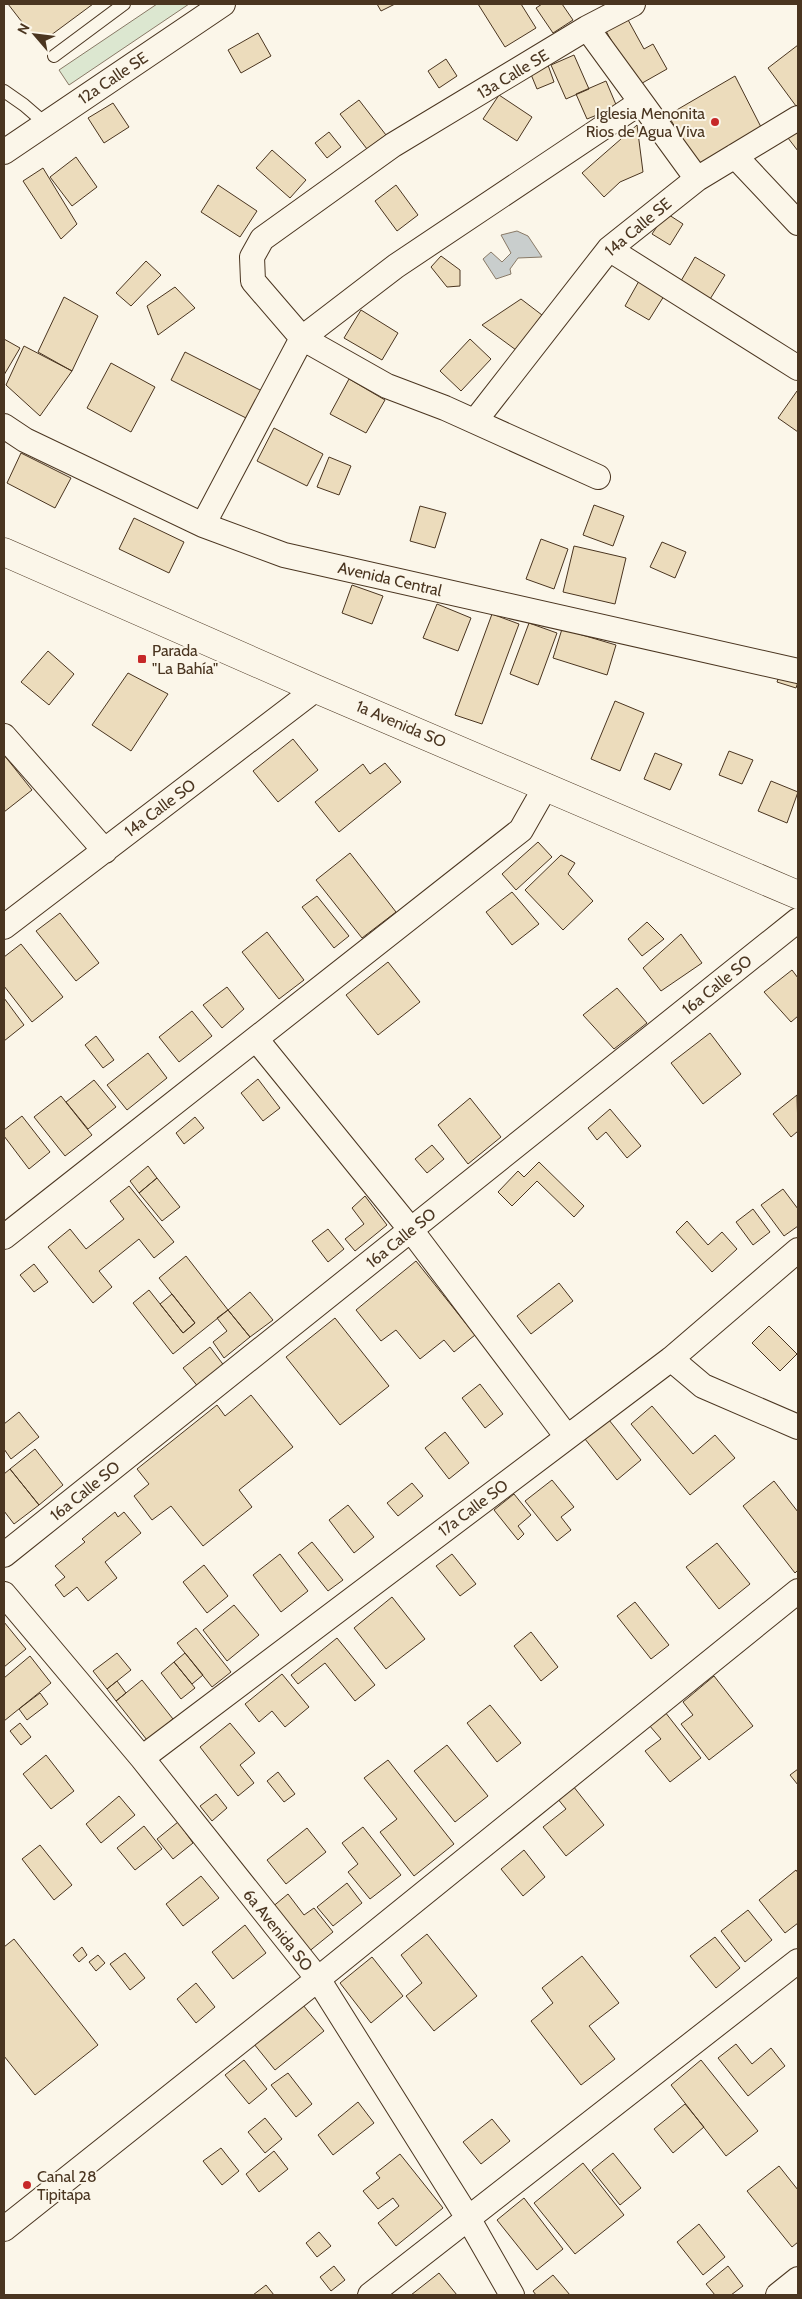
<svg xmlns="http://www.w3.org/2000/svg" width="802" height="2299" font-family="Cabin,sans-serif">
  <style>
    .green { fill: #dce7d0; stroke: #887966 }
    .water { fill: #c9cecd; stroke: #887966 }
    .building { fill: #ecdcbc; stroke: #4a3520 }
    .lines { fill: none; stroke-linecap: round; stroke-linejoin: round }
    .lane-casing { stroke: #4a3520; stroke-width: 14 }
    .street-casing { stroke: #4a3520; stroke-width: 26 }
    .highway-casing { stroke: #4a3520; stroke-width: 29 }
    .lane { stroke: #fbf6e9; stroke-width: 12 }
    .street { stroke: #fbf6e9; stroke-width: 24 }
    .highway { stroke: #fbf6e9; stroke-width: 28 }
    .poi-dot { fill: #c62828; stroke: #fbf6e9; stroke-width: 2 }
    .labels { text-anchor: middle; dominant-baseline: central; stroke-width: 4; stroke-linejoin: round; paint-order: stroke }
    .street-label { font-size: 16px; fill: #4a3520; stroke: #fbf6e9 }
    .poi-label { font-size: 16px; fill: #4a3520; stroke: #fbf6e9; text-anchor: start }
  </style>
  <rect width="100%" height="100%" fill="#fbf6e9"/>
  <path class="green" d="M157 4H189L69 85 59 70Z"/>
  <path class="water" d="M517 231 528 236 542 257 518 258 510 269 511 274 496 279 483 259 491 252 502 262 511 253 501 235Z"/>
  <path class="building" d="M8 4H93L39 44Z
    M377 4H395L381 11Z
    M478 4H521L536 28 505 47Z
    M542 4H562L573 20 553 33 536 8Z
    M627 18 644 49 653 44 667 69 637 86 606 31Z
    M258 33 271 56 241 73 228 50Z
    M798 45V104L796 106 768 68Z
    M574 55 589 89 566 99 551 65Z
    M446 59 457 76 439 88 428 71Z
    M548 65 554 82 537 89 530 72Z
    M735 76 762 129 698 167 668 115Z
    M606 81 617 107 587 119 576 94Z
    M499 95 532 117 517 141 483 119Z
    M359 100 386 135 367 149 340 114Z
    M113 103 129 127 104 143 88 118Z
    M637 125 643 172 620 182 604 197 582 173Z
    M798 130V151L788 138Z
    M329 132 341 147 327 158 315 143Z
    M272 150 306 180 290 198 256 168Z
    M76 157 97 187 72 206 50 177Z
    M43 168 77 224 61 239 23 181Z
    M218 185 257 211 240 237 201 212Z
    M396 185 418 215 397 231 375 201Z
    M666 213 683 224 670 245 652 234Z
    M441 256 460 270V286L447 287 431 267Z
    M695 257 725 275 707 304 678 286Z
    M146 261 161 275 131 306 116 293Z
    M639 281 664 296 649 320 625 306Z
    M175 287 195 308 158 335 147 306Z
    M64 297 98 316 72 371 38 352Z
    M521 299 542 315 516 350 482 325Z
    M361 310 398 333 382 360 344 338Z
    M4 339 20 348 4 375Z
    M470 339 491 359 461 391 440 371Z
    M24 346 72 371 40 416 6 385Z
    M185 352 262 391 248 419 171 380Z
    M111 363 155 387 131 432 87 408Z
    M349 379 385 400 366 433 330 414Z
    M797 391 798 392V432L778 418Z
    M274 428 323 454 307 486 257 461Z
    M21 453 71 478 55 508 7 483Z
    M329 457 351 466 339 495 317 487Z
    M594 505 624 516 613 546 583 535Z
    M420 506 446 513 435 548 410 541Z
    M134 518 184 542 169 573 119 549Z
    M541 539 568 549 554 589 526 579Z
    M662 542 686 552 675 578 650 567Z
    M574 546 626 558 615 604 563 592Z
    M352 585 383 596 372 624 342 613Z
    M437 604 471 618 458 651 423 638Z
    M492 614 519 624 482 724 455 715Z
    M529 623 557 633 538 685 510 674Z
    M562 629 616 645 607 675 553 658Z
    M48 651 74 674 49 705 21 682Z
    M781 671 798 682 796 688 777 682Z
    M128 673 168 694 131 751 92 725Z
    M615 701 644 713 620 771 591 759Z
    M293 739 318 770 278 802 253 771Z
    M729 751 753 760 742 784 719 775Z
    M655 753 682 764 670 790 644 779Z
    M4 755 32 790 4 812Z
    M385 763 401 782 339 832 315 802 363 764 370 774Z
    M771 781 798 792 787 823 758 811Z
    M538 842 552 857 516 890 502 874Z
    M350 853 396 912 362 938 316 880Z
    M561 855 575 863 568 874 593 901 563 930 525 890Z
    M512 892 539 924 512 945 486 912Z
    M317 896 349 936 334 948 302 907Z
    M60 913 99 963 76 981 36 931Z
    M647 922 664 939 642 956 628 939Z
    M267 932 304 980 279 999 242 952Z
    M681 934 702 963 661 991 643 968Z
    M21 944 63 997 32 1022 4 986V957Z
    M388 962 420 1002 378 1035 346 995Z
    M792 970 798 978V1016L791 1022 764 992Z
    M227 987 244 1009 222 1028 203 1005Z
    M617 988 647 1023 614 1049 583 1015Z
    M4 998 24 1025 4 1041Z
    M192 1011 212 1036 179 1062 159 1037Z
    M710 1033 741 1074 703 1104 671 1063Z
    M96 1036 114 1060 103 1068 85 1045Z
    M148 1053 167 1078 127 1110 107 1085Z
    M258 1079 280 1108 263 1121 241 1093Z
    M94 1080 116 1107 88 1129 66 1102Z
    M797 1095 798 1131 791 1137 773 1114Z
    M61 1096 92 1135 65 1156 34 1117Z
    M470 1098 501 1137 468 1164 438 1125Z
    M610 1109 641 1146 627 1158 606 1132 597 1140 588 1128Z
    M22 1116 50 1152 29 1169 4 1136V1130Z
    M195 1117 204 1128 184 1144 176 1133Z
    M432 1145 444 1159 427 1173 415 1159Z
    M539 1162 584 1206 574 1217 537 1181 512 1206 498 1192 518 1171 524 1177Z
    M148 1166 157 1178 139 1193 130 1181Z
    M157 1178 180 1207 162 1221 139 1193Z
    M129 1186 174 1242 154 1258 139 1239 99 1271 112 1287 93 1303 48 1247 70 1229 86 1249 124 1219 110 1201Z
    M783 1189 798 1209V1226L784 1236 761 1205Z
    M365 1196 387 1225 355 1251 345 1239 364 1224 352 1208Z
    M753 1209 770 1232 753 1245 736 1222Z
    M687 1221 708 1245 722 1232 737 1249 712 1272 676 1232Z
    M328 1229 344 1249 328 1262 312 1241Z
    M186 1256 228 1310 173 1354 133 1303 149 1290 183 1333 195 1323 159 1278Z
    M416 1261 475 1335 454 1352 444 1340 420 1359 396 1330 381 1341 356 1310Z
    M34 1264 48 1282 34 1292 20 1275Z
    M559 1283 573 1301 531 1334 517 1316Z
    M250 1292 273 1320 250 1337 228 1310Z
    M172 1294 195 1323 183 1333 160 1304Z
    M228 1310 250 1337 224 1358 213 1342 227 1331 217 1318Z
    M335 1318 389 1386 340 1425 286 1357Z
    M769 1326 797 1354 780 1371 752 1343Z
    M210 1347 225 1367 199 1388 183 1368Z
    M480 1384 503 1414 485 1428 462 1398Z
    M251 1395 293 1447 239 1490 252 1507 203 1546 171 1506 152 1520 134 1496 149 1484 137 1469 217 1405 225 1416Z
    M652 1406 693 1454 715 1435 735 1458 690 1495 631 1424Z
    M19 1412 39 1437 11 1459 4 1449V1424Z
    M609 1420 641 1460 617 1480 585 1439Z
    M445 1432 469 1463 449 1479 425 1448Z
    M35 1449 63 1485 39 1505 10 1469Z
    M10 1469 39 1505 14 1524 4 1511V1474Z
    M552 1480 574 1507 561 1517 571 1530 557 1541 525 1501Z
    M774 1481 798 1512V1570L795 1573 743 1506Z
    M412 1483 423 1496 398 1516 387 1503Z
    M514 1494 531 1515 518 1526 524 1534 518 1540 494 1510Z
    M348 1505 374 1537 354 1553 329 1520Z
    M115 1512 118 1517 124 1512 141 1533 105 1562 117 1578 88 1601 77 1587 64 1597 55 1585 65 1577 55 1566 85 1542 82 1539Z
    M312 1542 343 1580 328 1591 298 1553Z
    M717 1543 750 1584 719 1609 686 1567Z
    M280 1554 308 1591 281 1612 253 1575Z
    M452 1554 476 1584 460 1596 436 1566Z
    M204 1565 228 1596 207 1613 183 1582Z
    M392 1597 425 1639 386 1669 354 1628Z
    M635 1602 669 1645 651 1659 617 1616Z
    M234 1605 259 1635 227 1661 203 1630Z
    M4 1622 26 1649 4 1667Z
    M196 1628 231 1672 212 1687 177 1643Z
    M531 1632 558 1667 541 1681 514 1646Z
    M337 1638 375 1685 355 1701 325 1663 298 1684 291 1675Z
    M117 1653 131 1670 107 1689 93 1671Z
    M185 1653 203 1675 192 1684 174 1662Z
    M30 1656 51 1683 4 1721V1678Z
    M174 1662 195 1688 181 1699 161 1673Z
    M282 1674 309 1707 285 1727 272 1711 259 1722 245 1704Z
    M714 1676 753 1726 709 1760 681 1724 693 1715 683 1702Z
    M142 1680 173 1719 147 1740 116 1701Z
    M117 1681 126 1693 116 1701 107 1689Z
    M40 1693 48 1704 27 1720 19 1709Z
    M490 1705 521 1743 497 1762 467 1723Z
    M665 1712 701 1758 670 1782 645 1751 661 1739 649 1725Z
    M20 1723 31 1737 21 1745 10 1731Z
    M230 1723 255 1753 240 1765 254 1783 238 1796 200 1747Z
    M447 1745 488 1796 455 1822 414 1771Z
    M46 1755 74 1791 51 1809 23 1774Z
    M388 1760 454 1844 414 1876 380 1832 397 1819 364 1778Z
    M798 1769V1785L790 1775Z
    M278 1772 295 1794 284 1802 267 1781Z
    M573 1786 604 1825 566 1856 543 1827 566 1809 557 1798Z
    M216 1794 227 1808 212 1821 200 1806Z
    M119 1796 135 1815 101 1843 86 1824Z
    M178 1822 193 1843 173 1859 157 1839Z
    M144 1826 162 1849 135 1870 117 1848Z
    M363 1827 401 1875 370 1899 348 1872 358 1864 342 1843Z
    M307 1828 326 1852 286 1884 267 1860Z
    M40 1845 72 1885 54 1900 22 1859Z
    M524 1850 545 1877 523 1896 501 1869Z
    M796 1870 798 1873V1923L785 1933 759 1900Z
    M201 1876 219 1898 183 1926 166 1904Z
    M347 1883 362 1903 333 1926 317 1907Z
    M288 1894 304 1915 314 1908 333 1932 307 1953 271 1908Z
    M748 1910 772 1940 745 1962 721 1931Z
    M245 1925 266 1953 233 1979 212 1952Z
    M427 1934 477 1996 434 2031 406 1996 422 1983 401 1955Z
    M715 1937 740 1968 716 1988 690 1956Z
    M14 1939 98 2045 35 2095 4 2056V1947Z
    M82 1947 87 1955 79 1962 73 1955Z
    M125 1953 145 1978 130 1990 110 1964Z
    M98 1955 105 1963 96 1971 89 1962Z
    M582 1956 619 2003 589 2026 615 2059 581 2085 531 2021 553 2003 542 1988Z
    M372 1957 403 1996 371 2023 340 1983Z
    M196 1983 215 2007 196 2023 177 1999Z
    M303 2005 324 2031 275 2070 254 2044Z
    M736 2044 752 2064 771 2048 785 2066 748 2096 718 2058Z
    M244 2060 267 2089 249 2104 225 2075Z
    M701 2060 758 2131 726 2156 671 2085Z
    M288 2073 312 2104 296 2117 271 2085Z
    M358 2102 374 2123 333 2155 318 2135Z
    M685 2104 704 2127 673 2153 654 2129Z
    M265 2118 282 2139 265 2153 248 2132Z
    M492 2119 510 2141 481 2164 463 2142Z
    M221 2148 239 2171 222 2185 203 2161Z
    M274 2151 288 2169 259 2192 246 2174Z
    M613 2153 641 2188 620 2205 592 2170Z
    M400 2154 443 2208 396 2246 378 2223 399 2206 393 2198 378 2209 363 2191 380 2178 376 2173Z
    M583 2163 624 2215 575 2254 534 2203Z
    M779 2166 798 2190V2242L792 2247 747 2191Z
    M524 2198 563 2249 537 2270 497 2220Z
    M699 2224 725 2257 703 2275 677 2242Z
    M319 2232 331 2246 317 2257 306 2243Z
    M334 2266 345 2280 331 2291 320 2277Z
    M728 2266 743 2286 731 2295H715L706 2284Z
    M439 2273 457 2295H411Z
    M553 2275 570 2295H536L533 2291Z
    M266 2285 274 2295H253Z"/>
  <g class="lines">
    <g class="lane-casing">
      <path id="lane" d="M54 56 124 4
        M4 91 24 105 46 124"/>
    </g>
    <g class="street-casing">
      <path id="street" d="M587 28 641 102
        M4 152 223 4
        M735 156 798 223
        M609 249 798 368
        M475 421 609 249 697 179 798 118
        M4 426 25 440 203 525 284 555 798 671
        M598 477 445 408 387 386 302 338 253 281 252 257 262 239 393 145 587 28 633 4
        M203 525 302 338 396 266 641 102 697 179
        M4 736 105 851
        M4 927 316 689
        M256 1039 411 1230 567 1437
        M4 1237 521 830 546 786
        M671 1359 703 1386 798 1427
        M4 1555 798 920
        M4 1594 142 1758 318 1979 468 2218 512 2295
        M142 1758 671 1359 798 1250
        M4 2229 318 1979 798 1591
        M370 2295 798 1961
        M778 2295 798 2279"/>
    </g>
    <g class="highway-casing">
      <path id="highway" d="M4 552 316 689 798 895"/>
    </g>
    <use href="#lane" class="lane"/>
    <use href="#street" class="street"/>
    <use href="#highway" class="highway"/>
  </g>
  <g class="poi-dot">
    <circle cx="715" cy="122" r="5"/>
    <rect x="137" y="654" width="10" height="10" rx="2.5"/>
    <circle cx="27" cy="2185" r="5"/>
  </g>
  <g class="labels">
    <g class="street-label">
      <text transform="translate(513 74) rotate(-31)">13a Calle SE</text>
      <text transform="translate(113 78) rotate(-34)">12a Calle SE</text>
      <text transform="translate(638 227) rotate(-40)">14a Calle SE</text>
      <text transform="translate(390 579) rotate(13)">Avenida Central</text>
      <text transform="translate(401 724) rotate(23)">1a Avenida SO</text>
      <text transform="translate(160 808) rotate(-37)">14a Calle SO</text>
      <text transform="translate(717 985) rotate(-39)">16a Calle SO</text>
      <text transform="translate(401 1238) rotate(-39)">16a Calle SO</text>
      <text transform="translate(85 1491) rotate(-39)">16a Calle SO</text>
      <text transform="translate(473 1508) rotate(-37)">17a Calle SO</text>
      <text transform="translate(278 1930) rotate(51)">6a Avenida SO</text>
    </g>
    <g class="poi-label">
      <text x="705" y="113" text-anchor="end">Iglesia Menonita<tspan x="705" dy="18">Rios de Agua Viva</tspan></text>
      <text x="152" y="650">Parada<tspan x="152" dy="18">"La Bahía"</tspan></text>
      <text x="37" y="2176">Canal 28<tspan x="37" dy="18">Tipitapa</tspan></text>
    </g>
  </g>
  <rect width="802" height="2299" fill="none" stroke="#4a3520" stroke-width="10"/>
  <g transform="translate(35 35) rotate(298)" stroke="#fbf6e9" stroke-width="4" paint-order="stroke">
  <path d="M0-4L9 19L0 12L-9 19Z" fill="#4a3520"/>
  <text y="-8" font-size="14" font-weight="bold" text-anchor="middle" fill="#4a3520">N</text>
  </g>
</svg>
